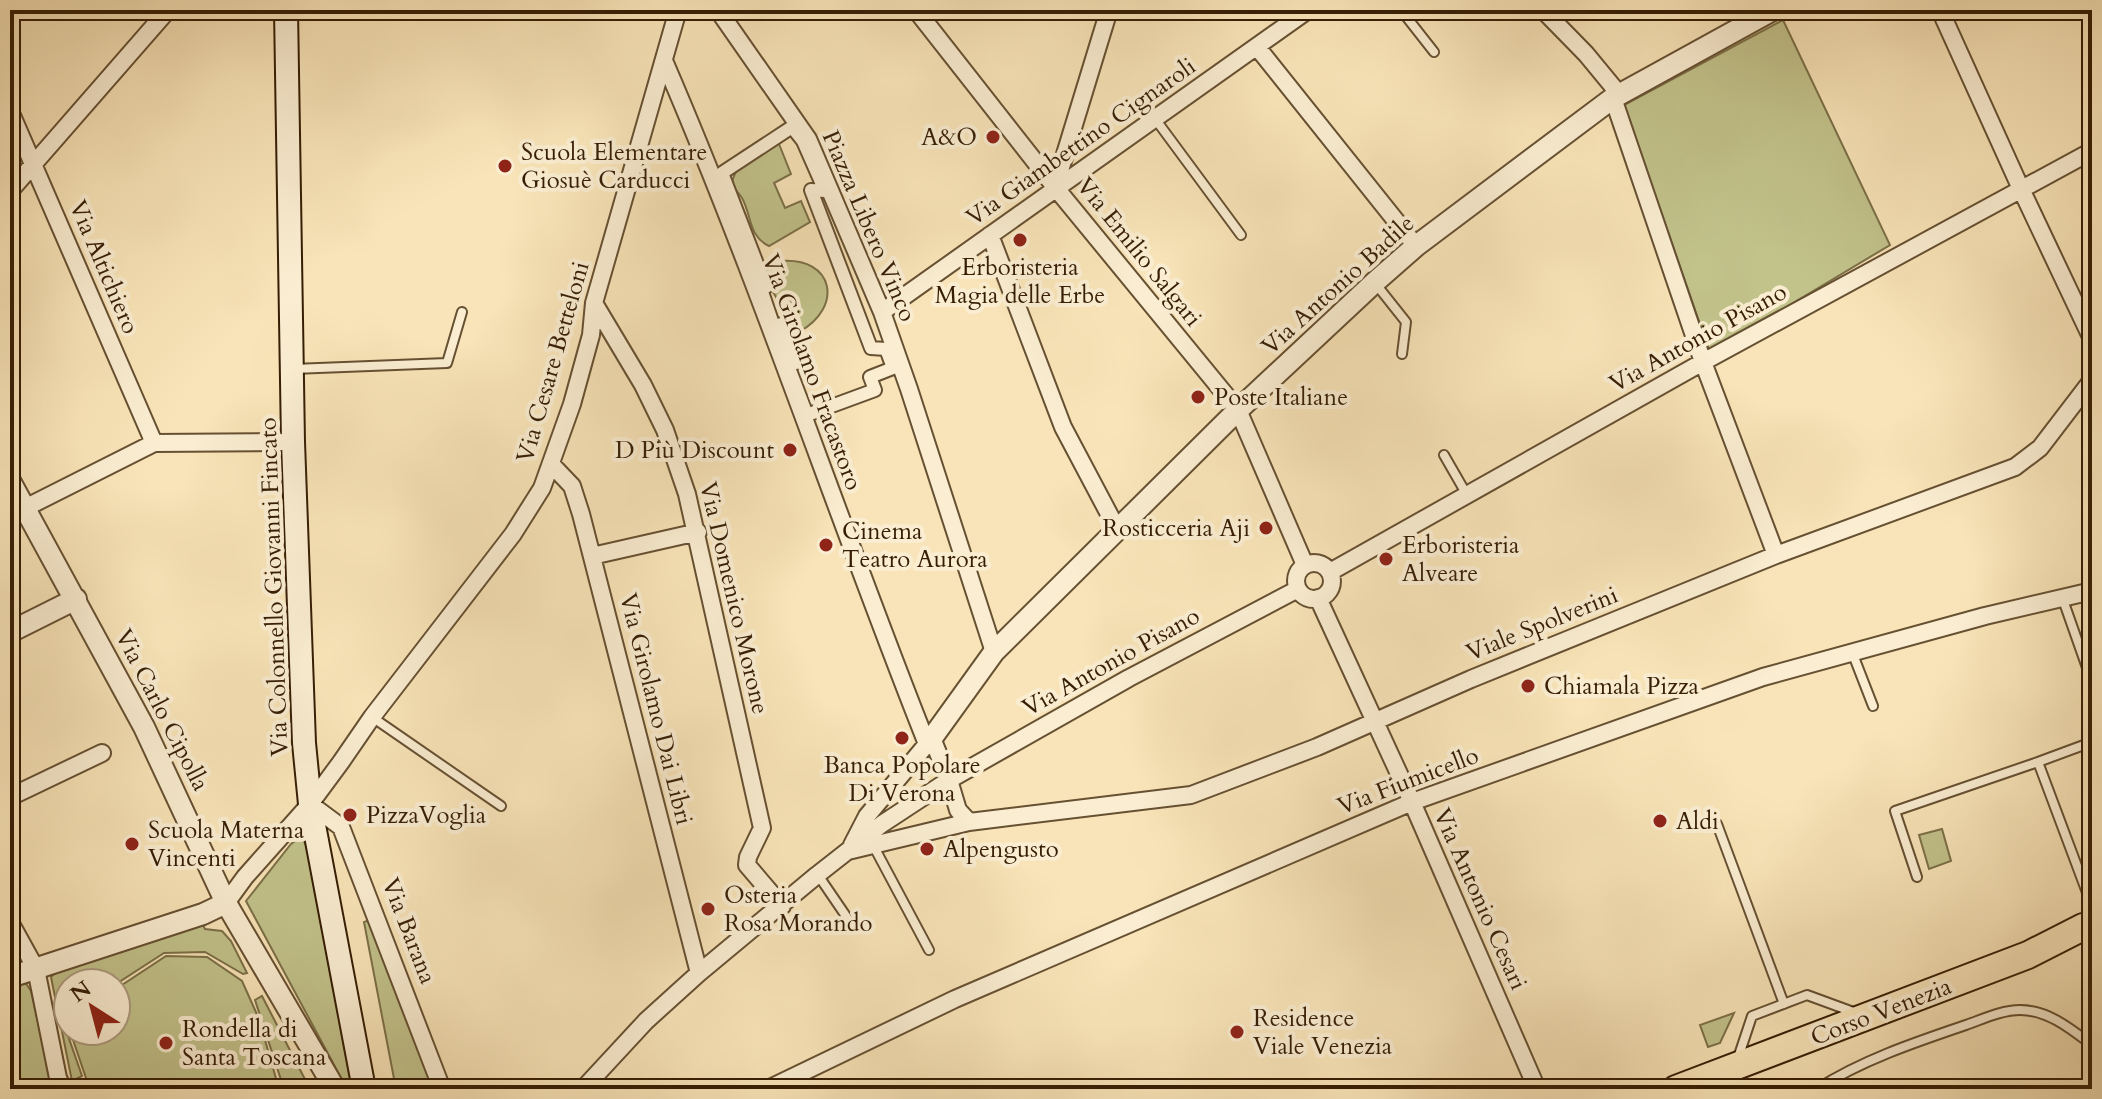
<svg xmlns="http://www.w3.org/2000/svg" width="2102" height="1099" font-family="Cardo,serif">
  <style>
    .green { fill: #c2c28b; stroke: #7c7048; stroke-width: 2 }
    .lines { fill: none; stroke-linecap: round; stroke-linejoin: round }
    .service-casing { stroke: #665032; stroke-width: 12 }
    .pedestrian-casing { stroke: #665032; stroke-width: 16 }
    .minor-casing { stroke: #665032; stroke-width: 20 }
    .tertiary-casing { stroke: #665032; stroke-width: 24 }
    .secondary-casing { stroke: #361e05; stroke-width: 26 }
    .primary-casing { stroke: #361e05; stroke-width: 30 }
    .service { stroke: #faedd1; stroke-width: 8 }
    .pedestrian { stroke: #faedd1; stroke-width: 12 }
    .minor { stroke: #faedd1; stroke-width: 16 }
    .tertiary { stroke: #faedd1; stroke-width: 20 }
    .secondary { stroke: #faedd1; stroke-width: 22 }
    .primary { stroke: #f8e4b8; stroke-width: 26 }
    .poi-dot { fill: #8f2418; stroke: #faedd1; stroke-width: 3 }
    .labels { text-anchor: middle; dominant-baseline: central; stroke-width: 8; stroke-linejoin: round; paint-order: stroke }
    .poi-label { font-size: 24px; fill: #361e05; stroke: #faedd1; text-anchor: start }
    .street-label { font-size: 24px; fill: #361e05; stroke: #faedd1 }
  </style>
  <rect width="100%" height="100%" fill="#f8e4b8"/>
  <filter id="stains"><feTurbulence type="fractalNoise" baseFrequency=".0025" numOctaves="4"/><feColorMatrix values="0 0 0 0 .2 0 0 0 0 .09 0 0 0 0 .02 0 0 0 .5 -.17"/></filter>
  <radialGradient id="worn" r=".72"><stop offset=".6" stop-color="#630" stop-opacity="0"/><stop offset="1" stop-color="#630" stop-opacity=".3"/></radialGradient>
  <path class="green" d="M1783 20 1890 245 1710 353 1624 105Z
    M777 139 791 174 774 183 785 208 801 201 810 222 769 246C748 236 752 216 742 198 737 190 729 187 734 176 740 160 764 148 777 139Z
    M781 261C834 257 844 307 799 332L792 330 785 322 796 318 790 299 779 302 767 282V272Z
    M1942 829 1951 861 1929 869 1919 835Z
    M298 839 305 842 308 854 352 1089H347L246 901 291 844Z
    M369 920 433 1089H396L364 922Z
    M203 925 205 929 222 931 231 941 247 973 243 974 205 952 164 953 116 984 68 983V1024L65 1027 82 1076 72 1081 51 977 55 973Z
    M166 956 207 957 242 981 259 1019 279 1089H76L74 1085 86 1078 70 1031H116V989Z
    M22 982 27 985 31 991 53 1089H10V985Z
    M262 996 310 1089H284L255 1000Z
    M1734 1013 1720 1043 1708 1047 1700 1025Z"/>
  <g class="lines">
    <g class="service-casing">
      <path id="service" d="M1401 10 1434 52
        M1156 120 1241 235
        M1375 283 1406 322 1402 354
        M293 369 447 363 462 312
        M1444 455 1467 495
        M2062 597 2092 682
        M1852 652 1873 706
        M372 717 501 806
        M2038 762 2092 742
        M1717 824 1784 1004
        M873 845 929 950
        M818 875 848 919
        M1917 877 1895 811 2038 762 2092 906
        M1738 1058 1752 1016 1807 995 1856 1013
        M1427 1089H1429
        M1817 1089C1862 1060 1916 1042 1966 1025 1983 1019 2002 1010 2020 1010 2048 1010 2071 1029 2092 1045"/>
    </g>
    <g class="pedestrian-casing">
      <path id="pedestrian" d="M792 127 803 141 825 191 811 190 871 348 886 349 893 368 870 377 875 390 807 415 788 365 796 363 781 324 774 327 761 289 766 287 722 173Z"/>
    </g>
    <g class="minor-casing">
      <path id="minor" d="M718 10 808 139 882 312 909 389 994 652
        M916 10 1055 187 1238 410 1305 565
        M1543 10 1586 54 1619 94
        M1940 10 2021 189 2092 339
        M1257 47 1416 246
        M665 63C761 286 837 518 927 744
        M1613 98 1703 362 1776 555
        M10 111 154 443
        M1055 187 1109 10
        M10 191 168 10
        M990 235 1063 427 1117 529
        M594 303 643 385 665 430 687 494 762 828 748 857 747 865 782 906
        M882 312 1308 10
        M551 464 572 486 581 514 699 973
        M25 508 154 443 293 442
        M592 556 698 532
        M1296 581a18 18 0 1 1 36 0a18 18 0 1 1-36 0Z
        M1330 572 1703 362 2092 151
        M1318 598 1412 802 1537 1089
        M10 797 102 753
        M310 804 341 827 442 1089
        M852 845 867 816 932 738 949 780 958 810 969 822
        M848 851 969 822 1191 795 1317 747 1471 679 1776 555 2015 467 2040 448 2092 380
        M226 903 245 877 310 804 341 762 372 717 513 534 542 488 572 404 591 335 594 303 678 10
        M10 922 36 969 58 1078 63 1089
        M583 1089 646 1021 699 973 817 875 882 824 949 780 1129 678 1298 589
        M768 1089 955 999 1412 802 1763 677 1985 616 2092 591"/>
    </g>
    <g class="tertiary-casing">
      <path id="tertiary" d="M10 481 144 727 226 903 335 1089
        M10 632 76 599
        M932 738 994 652 1238 410 1375 282 1416 246 1613 98 1773 10
        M10 977 203 914 226 903"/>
    </g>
    <g class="secondary-casing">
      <path id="secondary" d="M286 10 293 442 304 743 310 804 364 1089"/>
    </g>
    <g class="primary-casing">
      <path id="primary" d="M1676 1089 2028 955 2083 927"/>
    </g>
    <use href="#service" class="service"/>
    <use href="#pedestrian" class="pedestrian"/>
    <use href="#minor" class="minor"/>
    <use href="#tertiary" class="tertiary"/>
    <use href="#secondary" class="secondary"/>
    <use href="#primary" class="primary"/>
  </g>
  <g class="poi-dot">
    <circle cx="993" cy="137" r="8"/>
    <circle cx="505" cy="166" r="8"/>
    <circle cx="1020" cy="240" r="8"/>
    <circle cx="1198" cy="397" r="8"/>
    <circle cx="790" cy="450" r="8"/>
    <circle cx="1266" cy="528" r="8"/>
    <circle cx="826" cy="545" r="8"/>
    <circle cx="1386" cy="559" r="8"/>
    <circle cx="1528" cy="686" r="8"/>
    <circle cx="902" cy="738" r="8"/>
    <circle cx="350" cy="815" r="8"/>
    <circle cx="1660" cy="821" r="8"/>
    <circle cx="132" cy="844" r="8"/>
    <circle cx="927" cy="849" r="8"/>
    <circle cx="708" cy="909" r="8"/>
    <circle cx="1237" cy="1032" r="8"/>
    <circle cx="166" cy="1043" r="8"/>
  </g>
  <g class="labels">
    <g class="poi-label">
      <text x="977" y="137" text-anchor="end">A&amp;O</text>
      <text x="521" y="152">Scuola Elementare<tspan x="521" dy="28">Giosuè Carducci</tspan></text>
      <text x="1020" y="267" text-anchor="middle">Erboristeria<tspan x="1020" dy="28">Magia delle Erbe</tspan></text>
      <text x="1214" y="397">Poste Italiane</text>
      <text x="774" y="450" text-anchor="end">D Più Discount</text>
      <text x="1250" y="528" text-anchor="end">Rosticceria Aji</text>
      <text x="842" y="531">Cinema<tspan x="842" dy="28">Teatro Aurora</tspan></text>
      <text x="1402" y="545">Erboristeria<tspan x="1402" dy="28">Alveare</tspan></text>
      <text x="1544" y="686">Chiamala Pizza</text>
      <text x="902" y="765" text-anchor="middle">Banca Popolare<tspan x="902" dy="28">Di Verona</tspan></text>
      <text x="366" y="815">PizzaVoglia</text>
      <text x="1676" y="821">Aldi</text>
      <text x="148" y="830">Scuola Materna<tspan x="148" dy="28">Vincenti</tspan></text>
      <text x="943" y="849">Alpengusto</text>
      <text x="724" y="895">Osteria<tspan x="724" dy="28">Rosa Morando</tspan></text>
      <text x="1253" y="1018">Residence<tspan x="1253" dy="28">Viale Venezia</tspan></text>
      <text x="182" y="1029">Rondella di<tspan x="182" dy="28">Santa Toscana</tspan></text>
    </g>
    <g class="street-label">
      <text transform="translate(1081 142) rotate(-35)">Via Giambettino Cignaroli</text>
      <text transform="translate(869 226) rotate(67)">Piazza Libero Vinco</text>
      <text transform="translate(1139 252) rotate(51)">Via Emilio Salgari</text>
      <text transform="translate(104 267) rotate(67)">Via Altichiero</text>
      <text transform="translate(1338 285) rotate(-42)">Via Antonio Badile</text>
      <text transform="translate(1698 338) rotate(-29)">Via Antonio Pisano</text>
      <text transform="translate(553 362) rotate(-74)">Via Cesare Betteloni</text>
      <text transform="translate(812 372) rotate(70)">Via Girolamo Fracastoro</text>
      <text transform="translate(274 587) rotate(-92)">Via Colonnello Giovanni Fincato</text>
      <text transform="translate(734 598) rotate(77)">Via Domenico Morone</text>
      <text transform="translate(1542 624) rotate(-22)">Viale Spolverini</text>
      <text transform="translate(1111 662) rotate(-29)">Via Antonio Pisano</text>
      <text transform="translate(656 709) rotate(76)">Via Girolamo Dai Libri</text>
      <text transform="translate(162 710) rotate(63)">Via Carlo Cipolla</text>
      <text transform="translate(1408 781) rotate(-21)">Via Fiumicello</text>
      <text transform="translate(1480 899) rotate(66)">Via Antonio Cesari</text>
      <text transform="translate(409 931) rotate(69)">Via Barana</text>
      <text transform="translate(1881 1012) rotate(-21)">Corso Venezia</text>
    </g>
  </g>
  <rect width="2102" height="1099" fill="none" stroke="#f8e4b8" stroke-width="40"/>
  <rect x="12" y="12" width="2078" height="1075" fill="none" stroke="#361e05" stroke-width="4"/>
  <rect x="20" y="20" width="2062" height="1059" fill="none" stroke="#361e05" stroke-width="2"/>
  <g transform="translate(92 1007) rotate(324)"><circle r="38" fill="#faedd1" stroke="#ac9a7f" stroke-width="2"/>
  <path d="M0-6L14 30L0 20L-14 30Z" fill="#8f2418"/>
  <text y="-12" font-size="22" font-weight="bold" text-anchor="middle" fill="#361e05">N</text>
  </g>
  <rect width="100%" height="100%" filter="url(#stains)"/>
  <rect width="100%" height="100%" fill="url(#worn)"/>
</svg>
